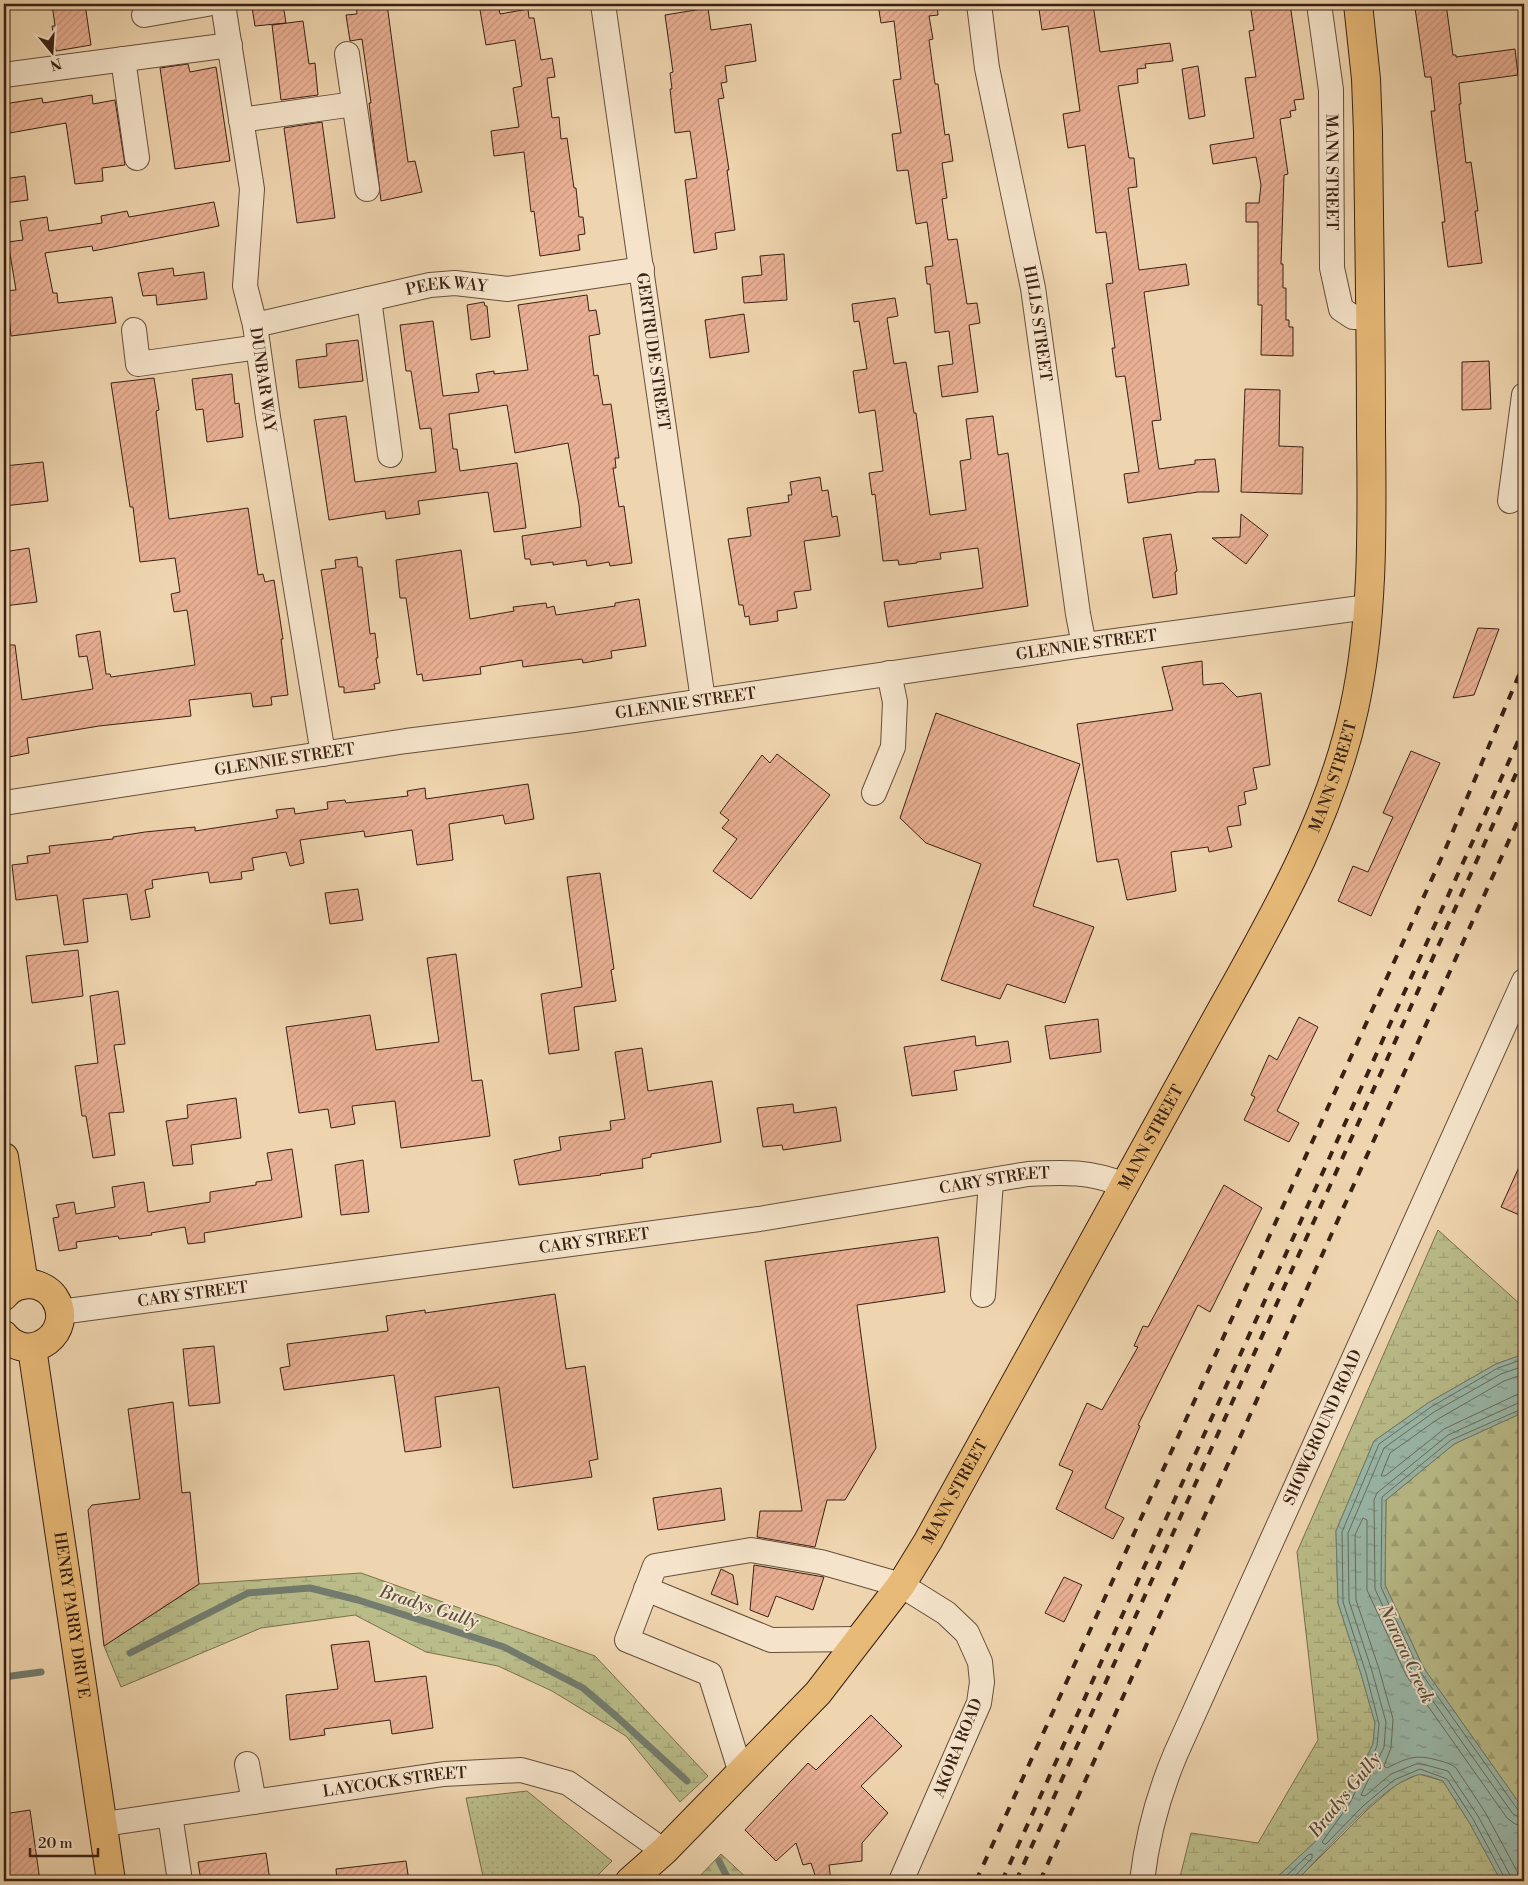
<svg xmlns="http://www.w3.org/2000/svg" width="1528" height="1885" font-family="'Libre Bodoni',serif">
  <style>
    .grass { fill: url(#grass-dots); stroke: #7a6f4e }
    .forest { fill: url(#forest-firs); stroke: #7a6f4e }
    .wetland { fill: url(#wetland-marsh); stroke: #7a6f4e }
    .water { fill: url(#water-ripples); stroke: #737c6e }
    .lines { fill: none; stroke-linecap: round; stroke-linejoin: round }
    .shore { stroke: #6a6d5e; stroke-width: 1 }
    .stream { stroke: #737c6e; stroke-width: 7 }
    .building { fill: url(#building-hatch); stroke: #392113 }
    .minor-casing { stroke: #664e3a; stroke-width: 26 }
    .major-casing { stroke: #392113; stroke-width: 30 }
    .minor { stroke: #f5e4cb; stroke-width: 24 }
    .major { stroke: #e8ba78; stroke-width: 28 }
    .rail { stroke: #392113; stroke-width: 4; stroke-dasharray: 9 9; stroke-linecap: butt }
    .labels { text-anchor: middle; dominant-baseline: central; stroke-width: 4; stroke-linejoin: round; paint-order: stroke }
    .street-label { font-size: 16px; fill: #392113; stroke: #f5e4cb }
    .water-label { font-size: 18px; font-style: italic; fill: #564f40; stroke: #f5e4cb }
  </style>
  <defs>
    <pattern id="grass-dots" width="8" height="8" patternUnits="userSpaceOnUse" patternTransform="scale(1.25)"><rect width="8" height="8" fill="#babd8a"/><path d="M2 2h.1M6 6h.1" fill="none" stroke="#a1a276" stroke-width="1.8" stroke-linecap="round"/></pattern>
    <pattern id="forest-firs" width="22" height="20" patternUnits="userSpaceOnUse" patternTransform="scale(1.25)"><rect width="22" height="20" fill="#babd8a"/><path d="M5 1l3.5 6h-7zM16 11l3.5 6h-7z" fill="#a1a276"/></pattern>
    <pattern id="wetland-marsh" width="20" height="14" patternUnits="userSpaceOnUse" patternTransform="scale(1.25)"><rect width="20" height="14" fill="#babd8a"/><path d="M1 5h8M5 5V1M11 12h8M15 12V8" fill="none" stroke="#a1a276"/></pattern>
    <pattern id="water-ripples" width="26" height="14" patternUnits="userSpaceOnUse" patternTransform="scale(1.25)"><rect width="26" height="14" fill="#9ab9aa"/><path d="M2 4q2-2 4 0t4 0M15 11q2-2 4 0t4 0" fill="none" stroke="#7f9689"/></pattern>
    <pattern id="building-hatch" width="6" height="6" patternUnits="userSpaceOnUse" patternTransform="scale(1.25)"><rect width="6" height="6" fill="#eab094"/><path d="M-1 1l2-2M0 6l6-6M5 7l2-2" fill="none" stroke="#c9977f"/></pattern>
  </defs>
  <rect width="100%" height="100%" fill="#efd5af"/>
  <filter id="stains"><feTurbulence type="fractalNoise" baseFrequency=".004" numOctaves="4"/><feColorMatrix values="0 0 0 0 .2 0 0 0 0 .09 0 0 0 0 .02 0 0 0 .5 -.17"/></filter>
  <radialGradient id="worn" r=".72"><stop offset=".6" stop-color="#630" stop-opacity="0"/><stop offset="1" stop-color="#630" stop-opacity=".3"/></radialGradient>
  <path class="grass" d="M527 1791 612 1861 592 1881H484L466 1798Z"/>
  <path class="forest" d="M1524 1412V1810L1423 1667 1385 1585 1386 1500 1454 1444Z
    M721 1854 750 1881H695Z"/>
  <path class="wetland" d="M1438 1230 1521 1305 1524 1304V1354L1496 1364 1428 1403 1374 1441 1336 1531 1338 1603 1361 1674 1375 1723 1373 1744 1345 1801 1317 1840 1273 1881H1179L1191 1833 1258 1843 1318 1740 1297 1552Z
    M361 1573 595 1656 708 1776 680 1802 626 1736 552 1691 498 1666 426 1652 355 1615 261 1628 121 1687 104 1646 199 1584Z
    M1419 1774 1443 1781 1469 1822 1501 1881H1370L1361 1879 1357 1881H1296L1367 1810 1397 1784Z"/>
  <path class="water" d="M1524 1354V1412L1454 1444 1386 1500 1385 1585 1423 1667 1524 1810V1881H1501L1469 1822 1443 1781C1436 1779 1424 1773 1417 1775 1381 1785 1324 1853 1296 1881H1273L1317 1840 1345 1801 1373 1744 1375 1723 1361 1674 1338 1603 1336 1531 1374 1441 1428 1403 1496 1364Z"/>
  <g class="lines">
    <path class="shore" d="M1524 1374 1504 1381 1438 1419 1390 1453 1381 1476H1385L1444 1429 1516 1395 1524 1394
      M1524 1401 1518 1403 1448 1435 1377 1493 1374 1500 1375 1589 1413 1673 1513 1814 1518 1817 1524 1818
      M1524 1408 1451 1440 1382 1497 1381 1587 1419 1670 1518 1810 1524 1812
      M1281 1881 1308 1855 1312 1854V1858L1295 1876 1293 1881
      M1505 1881 1504 1877 1473 1819 1447 1779 1420 1769 1394 1780 1363 1806 1326 1844H1324L1322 1842 1350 1803 1377 1746 1379 1724 1366 1673 1343 1602 1342 1532 1379 1444 1431 1407 1498 1368 1524 1359
      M1511 1881 1510 1875 1478 1816 1448 1771 1422 1764H1416L1391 1774 1365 1796 1361 1795 1384 1747 1386 1722 1372 1671 1349 1601 1348 1533 1384 1448 1434 1412 1501 1374 1524 1366
      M1519 1881 1517 1871 1485 1812 1456 1768C1450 1763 1444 1762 1437 1760 1415 1754 1407 1758 1387 1768L1384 1766 1391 1748 1393 1719 1379 1669 1356 1600 1355 1535 1363 1518 1367 1520V1590L1406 1675 1507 1818 1515 1824 1524 1826"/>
    <path class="stream" d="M130 1653 248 1593 310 1588 358 1600 504 1647 583 1688 617 1717 687 1781
      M4 1677 41 1672
      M719 1861 729 1881"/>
  </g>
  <path class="building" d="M52 4H85L91 45 56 51 52 26H55Z
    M273 4H283L286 23 255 26 252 7Z
    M356 4H387L408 162 415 161 422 192 381 201 369 103H371L362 39 350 41 346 15 357 14Z
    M479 4H498L500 14 528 9 529 18H534L541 60 552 58 555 77 547 78 552 118 559 117 561 139 567 138 574 188H576L579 217H583L585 234 578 235 580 250 540 256 534 211 531 212 524 152 494 156 491 131 519 127 513 88 522 86 515 40 486 45Z
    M878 4H937L938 15 929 16 933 39 929 40 935 84H938L945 135 949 134 953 161 942 163 947 198 942 199 948 240 957 239 967 304 977 303 980 323 969 325 978 392 942 397 938 366 953 364 949 331 935 333 930 284H927L925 267 933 266 927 222 916 224 908 170 897 171 892 134 901 133 893 80 901 79 894 21 881 23Z
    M1074 4H1093L1100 52 1170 43 1173 61 1145 64 1146 68 1137 69 1138 83 1118 86 1129 158H1134L1137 187 1128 188 1139 270 1186 264 1189 285 1144 292 1161 420 1152 421 1159 469 1195 464V460L1215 459 1219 492H1198L1128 503 1124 474 1139 472 1125 376 1116 377 1112 348H1115L1106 284 1113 283 1106 232 1096 233 1085 145 1068 148 1063 114 1080 111 1068 26 1042 30 1039 9Z
    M1250 4H1290L1304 99 1294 100 1296 110 1290 111 1291 117 1280 119 1288 174 1284 175 1281 264H1283V288H1286V320H1289V327H1293V356L1261 355 1262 305H1258V222H1246V203H1259L1261 185 1256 157 1213 164 1210 145 1254 138 1245 78 1256 77 1249 31 1254 30Z
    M1442 4H1446L1453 55H1456V57L1515 49 1518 75 1459 83 1461 104H1459L1466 163 1471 162 1478 211H1475L1482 263 1448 267 1442 222H1445L1431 111H1435L1431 77H1425L1415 8Z
    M708 8 711 30 751 24 756 61 725 66 727 82 721 83 724 98 718 99 729 170H727L735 230 715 233 717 249 694 253 685 180 697 178 690 131 675 133 670 89H672L670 73 673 72 665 15Z
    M303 21 309 64 315 63 318 95 281 100 272 25Z
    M188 64 190 72 216 67 230 161 175 169 160 68Z
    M1198 66 1205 116 1189 119 1182 69Z
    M92 95 93 104 115 100 125 165 102 168 103 181 75 184 66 123 4 134V104L42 98 43 103Z
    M322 122 335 218 297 223 284 128Z
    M25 176 28 200 4 203V179Z
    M214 202 219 226 93 251 92 246 45 253 53 293H57L58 303 112 297 116 323 11 336 9 316 4 317V291L16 290 8 242 23 240 20 221 47 217 49 231 102 223 101 216 127 211 129 217Z
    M784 254 787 300 744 303 742 277 762 275 760 256Z
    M173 268 174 276 204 272 207 299 157 305 156 295 143 296 138 273Z
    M587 295 589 311 596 310 600 334 589 336 594 376 598 375 603 405 611 404 619 458H615L616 468H613L619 507 624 506 632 563 610 566 609 562 587 566 586 560 553 565V562L531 565 530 559H525L522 536 581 527 579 505 568 443 515 453 507 405 449 414 453 449H457L460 471 517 463 526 528 494 532 488 492 418 501 420 514 386 519 385 511 329 520 314 420 346 416 355 482 436 472 431 428 420 429 411 371H406L400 325 433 321 443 396 479 392 476 374 494 371V374L528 370 518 305Z
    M895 298 898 316 887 318 894 364 906 362 914 413H916L930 515 966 510 960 461 971 459 966 419 993 416 998 455 1008 453 1028 606 888 627 884 602 983 588 978 548 940 553 941 559 917 562V563L899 565 898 560 883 561 875 494 872 495 869 473 883 471 875 410 859 413 853 371 867 369 859 321 854 322 852 304Z
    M484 302 485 306H487L490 337 471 340 467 305Z
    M744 314 749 352 710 358 705 320Z
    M358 340 363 381 299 388 296 360 327 356 326 344Z
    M1489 361 1491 409 1462 410V362Z
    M232 374 235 404 239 403 243 437 207 442 203 409 196 410 192 379Z
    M154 378 159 410 156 411 169 519 248 508 258 575 263 574 265 582 274 580 283 639H281L288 695 271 697 272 705 253 707 251 693 189 700 191 716 99 726 27 738 29 753 4 758V645H15L22 700 93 689 87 656 79 657 76 635 100 631 106 674H110L111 677 195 665 187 610 174 612 171 594 180 592 175 558 140 562 133 507H130L111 383Z
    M1245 389 1280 390 1279 446 1303 447 1302 494 1241 492Z
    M43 462 48 501 4 506V466Z
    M820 477 822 491 828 490 832 517 837 516 840 536 804 541 811 590 794 592 797 608 777 611 778 621 750 625 749 616 745 617 743 605H739L728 539 751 536 747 508 789 502 788 495H792L790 482Z
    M1241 514 1268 535 1246 564 1212 538 1240 537Z
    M1171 534 1177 571 1175 572 1177 594 1153 598 1143 538Z
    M29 548 37 602 4 606V552Z
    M461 550 470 619 514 611 513 607 546 603 547 608 554 606 556 615 615 606V603L639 599 646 646 611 651 612 658 583 663 582 659 523 667 522 660 480 667 481 674 423 681 422 674 417 675 406 598H400L396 560Z
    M357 557 358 567H362L363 575 370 634 375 633 378 658H376L380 683 374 684 375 689 344 693V687H339L321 570 336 568 335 560Z
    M1478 628 1499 629 1474 695 1453 698Z
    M1202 661 1203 685 1223 683 1237 697 1261 693 1270 765 1253 768 1257 789 1244 792 1246 804 1238 806 1241 825 1227 827 1232 847 1209 852 1208 847 1171 852 1176 891 1127 900 1118 859 1097 862 1077 724 1173 710 1162 667Z
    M936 713 1080 764 1033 906 1094 927 1065 1003 1007 984 1000 999 941 980 981 864 926 843 900 818Z
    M1411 751 1440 763 1371 916 1338 901 1353 866 1368 872 1393 817 1383 813Z
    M777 754 830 795 751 899 713 871 737 839 722 828 729 820 720 813 762 755 770 763Z
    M528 784 534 819 505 824 503 815 449 824 453 860 417 865 412 830 365 837 364 831 300 840 304 863 290 866 286 852 252 858 254 870 241 872 242 879 210 883 208 872 152 880 153 888 145 890 150 917 131 920 127 894 83 899 88 942 64 945 57 895 16 900 12 865 28 863 27 856 50 853 49 846 113 839V837L145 832 195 827V831L260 821 278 818 276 810 294 808 295 814 328 809 327 802 345 800 346 803 408 796 407 791 425 788 426 799Z
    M600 873 614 969 611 970 616 1001 574 1007 579 1050 549 1054 541 994 582 987 567 877Z
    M358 889 363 920 330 924 325 893Z
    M78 950 83 996 32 1003 26 956Z
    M456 954 472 1081 482 1080 490 1136 401 1148 395 1101 352 1106 355 1124 331 1128 328 1109 299 1113 286 1027 370 1015 376 1050 439 1042 427 958Z
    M118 991 125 1044 114 1045 124 1112 109 1113 115 1155 93 1158 86 1116H82L75 1066 98 1063 90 996Z
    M1299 1017 1318 1027 1277 1111 1299 1123 1289 1142 1244 1120 1255 1097 1251 1095 1269 1055 1277 1060Z
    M1098 1019 1101 1052 1050 1059 1045 1026Z
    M975 1036 976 1046 1008 1041 1011 1062 954 1071 957 1090 912 1096 904 1047Z
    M642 1048 648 1091 712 1081 721 1142 651 1154V1157L642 1159 643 1168 600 1174 601 1175 519 1185 514 1160 561 1150 559 1137 611 1130 610 1121 625 1119 615 1052Z
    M236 1098 241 1138 191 1145 193 1164 173 1166 166 1121 188 1118 187 1105Z
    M793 1104 794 1113 836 1107 841 1141 783 1150 782 1145 763 1147 757 1108Z
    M292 1149 302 1217 204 1233 205 1242 188 1244 185 1227 151 1233 152 1235 119 1239 118 1236 76 1242 77 1248 59 1251 53 1218 59 1217 56 1205 74 1202 76 1214 115 1207 112 1187 144 1182 148 1212 210 1202V1192L256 1185V1182L272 1180 267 1153Z
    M1524 1156V1217L1501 1207Z
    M363 1160 369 1212 341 1215 335 1165Z
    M1224 1185 1262 1208 1210 1312 1198 1305 1138 1425 1140 1426 1105 1508 1124 1518 1113 1539 1056 1509 1073 1471 1059 1465 1087 1403 1102 1410 1138 1347 1134 1346 1143 1326 1148 1327Z
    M938 1237 945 1292 857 1305 876 1448 845 1500H827L815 1547 757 1537 760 1511H802L765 1261Z
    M555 1294 566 1369 585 1366 598 1459 589 1461 592 1477 513 1488 499 1387 435 1397 441 1447 405 1452 394 1375 284 1390 280 1368 290 1366 287 1344 388 1331 386 1316 425 1310V1313Z
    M214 1346 220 1403 189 1406 183 1349Z
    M173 1402 182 1493 190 1492 199 1584 104 1646 88 1510 92 1505 140 1499 128 1409Z
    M721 1488 725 1520 658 1530 653 1498Z
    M754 1565 824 1577 813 1610 776 1596 768 1617 750 1610Z
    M721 1569 733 1575 738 1605 711 1594Z
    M1064 1577 1082 1585 1064 1622 1045 1613Z
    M369 1641 375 1682 426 1676 433 1728 392 1734 390 1720 324 1729 325 1735 290 1740 286 1695 338 1689 331 1645Z
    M871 1715 902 1746 861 1786 888 1813 862 1843V1861L829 1865 831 1881H817L811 1863 803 1865 796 1843 776 1861 745 1830 808 1763 816 1770Z
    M30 1810 40 1881H10L4 1841V1814Z
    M266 1853 270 1881H201L198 1862Z
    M406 1861 409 1881H337L336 1869Z"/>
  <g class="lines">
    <g class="minor-casing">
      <g id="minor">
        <path id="s1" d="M223 4 252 189 245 286 255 325 268 417 323 754"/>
        <path id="s2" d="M603 4 703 700"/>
        <path id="s3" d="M979 4 987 68 1033 288 1078 614 1084 645"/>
        <path id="s4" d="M1319 4 1331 90 1332 268 1341 309 1353 317H1371"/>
        <path d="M144 15 207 4"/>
        <path d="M347 54 367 189"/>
        <path d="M123 59 137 158"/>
        <path d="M4 75 230 45"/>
        <path d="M241 120 354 104"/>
        <path d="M369 299 390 455"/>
        <path id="s5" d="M255 325 430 285 455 283 508 289 642 269"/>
        <path d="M134 330 138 364 258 347"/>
        <path d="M1510 501 1524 395"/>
        <path d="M874 793 893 747 895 702 889 673"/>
        <path id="s6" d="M4 803 406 741 574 720 1084 645 1368 607"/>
        <path d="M983 1295 991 1181"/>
        <path id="s7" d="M60 1312 759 1219 1028 1174C1066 1172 1089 1171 1125 1185"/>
        <path d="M646 1589 771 1640 859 1639"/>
        <path d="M247 1764 254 1802"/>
        <path d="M741 1773 710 1674 627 1640 655 1566 751 1550 821 1562 901 1585 946 1613 967 1633 980 1662 982 1682 979 1703 901 1881"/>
        <path d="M170 1815 180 1881"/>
        <path id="s8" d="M104 1824 444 1774 521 1770 568 1783 664 1851"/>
        <path id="s9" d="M1142 1881C1147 1837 1159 1793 1176 1753L1524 981"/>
      </g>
    </g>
    <g class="major-casing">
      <g id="major">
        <path d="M4 1157 24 1284"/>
        <path d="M4 1296C10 1288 21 1284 31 1284 40 1285 49 1290 54 1297 77 1331 30 1367 4 1335"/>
        <path id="s10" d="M32 1348 111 1881"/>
        <path id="s11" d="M630 1881 664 1851 818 1693 901 1585 928 1541C1018 1379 1108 1217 1197 1054 1257 944 1327 834 1354 709 1374 618 1372 522 1371 429 1371 330 1369 231 1368 132L1366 79 1358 4"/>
      </g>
    </g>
    <use href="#minor" class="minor"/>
    <use href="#major" class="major"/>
    <path class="rail" d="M976 1881 1445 850 1524 663
      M1002 1881 1524 728
      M1016 1881 1524 756
      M1040 1881 1524 807"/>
  </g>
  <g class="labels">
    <g class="street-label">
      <text stroke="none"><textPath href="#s4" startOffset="169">MANN STREET</textPath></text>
      <text stroke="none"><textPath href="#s5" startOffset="196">PEEK WAY</textPath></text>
      <text stroke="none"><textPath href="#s3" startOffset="325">HILLS STREET</textPath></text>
      <text stroke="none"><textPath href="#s2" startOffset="351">GERTRUDE STREET</textPath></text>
      <text stroke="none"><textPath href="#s1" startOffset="380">DUNBAR WAY</textPath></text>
      <text stroke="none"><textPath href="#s6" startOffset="1094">GLENNIE STREET</textPath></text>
      <text stroke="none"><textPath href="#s6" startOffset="689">GLENNIE STREET</textPath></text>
      <text stroke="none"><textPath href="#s6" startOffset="284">GLENNIE STREET</textPath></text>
      <text stroke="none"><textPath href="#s11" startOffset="1320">MANN STREET</textPath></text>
      <text stroke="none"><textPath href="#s11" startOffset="915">MANN STREET</textPath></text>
      <text stroke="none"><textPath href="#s7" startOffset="944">CARY STREET</textPath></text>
      <text stroke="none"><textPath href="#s7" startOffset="539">CARY STREET</textPath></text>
      <text stroke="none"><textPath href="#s7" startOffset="134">CARY STREET</textPath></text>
      <text stroke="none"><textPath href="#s9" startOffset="490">SHOWGROUND ROAD</textPath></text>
      <text stroke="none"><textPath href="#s11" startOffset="510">MANN STREET</textPath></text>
      <text stroke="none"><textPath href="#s10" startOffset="270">HENRY PARRY DRIVE</textPath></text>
      <text transform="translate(958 1748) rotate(-68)">AKORA ROAD</text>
      <text stroke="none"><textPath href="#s8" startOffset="294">LAYCOCK STREET</textPath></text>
    </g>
    <g class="water-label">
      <text transform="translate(429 1607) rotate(18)">Bradys Gully</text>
      <text transform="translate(1406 1654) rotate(65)">Narara Creek</text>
      <text transform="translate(1345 1795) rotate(-51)">Bradys Gully</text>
    </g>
  </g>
  <rect width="1528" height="1885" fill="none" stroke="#efd5af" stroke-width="20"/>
  <rect x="5" y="5" width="1518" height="1875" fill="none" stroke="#392113" stroke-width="2.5"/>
  <rect x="10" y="10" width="1508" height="1865" fill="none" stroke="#392113"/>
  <g transform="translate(52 52) rotate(162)" stroke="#f5e4cb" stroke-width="4" paint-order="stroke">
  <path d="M0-4L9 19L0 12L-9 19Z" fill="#392113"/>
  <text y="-8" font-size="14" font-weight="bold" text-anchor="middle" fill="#392113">N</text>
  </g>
  <path d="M30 1848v8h68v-8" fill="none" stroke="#392113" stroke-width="2.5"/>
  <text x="38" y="1848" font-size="15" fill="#392113" stroke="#f5e4cb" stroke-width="4" paint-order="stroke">20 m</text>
  <rect width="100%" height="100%" filter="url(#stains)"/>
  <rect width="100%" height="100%" fill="url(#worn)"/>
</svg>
